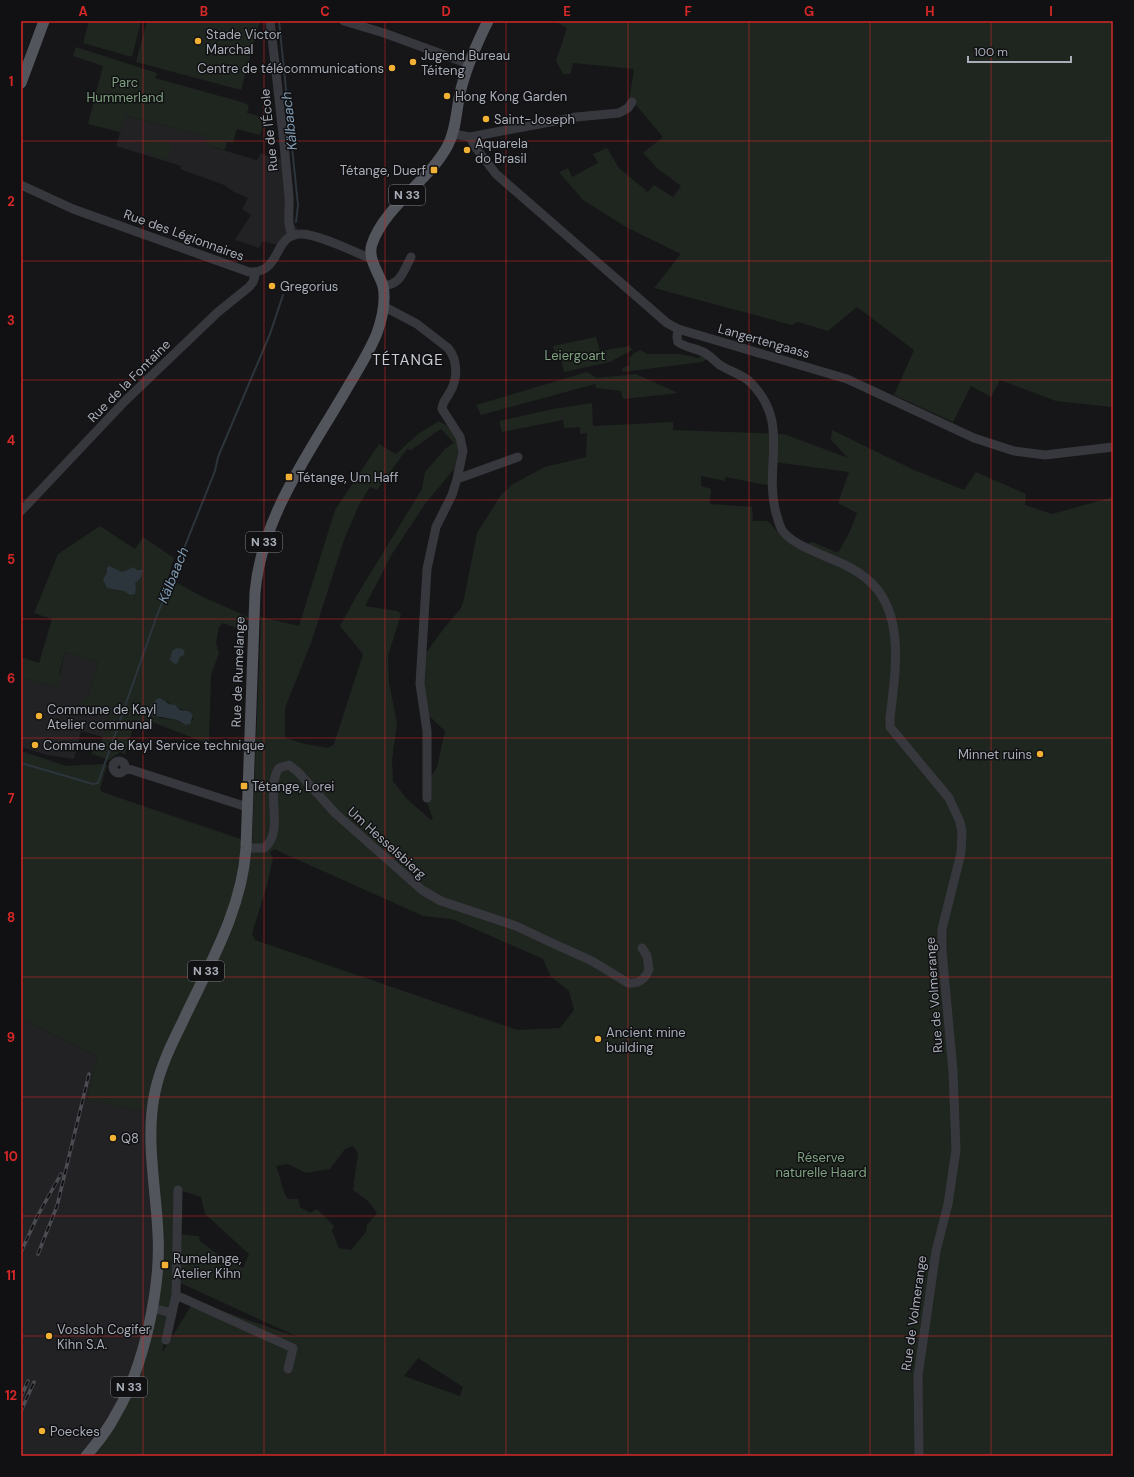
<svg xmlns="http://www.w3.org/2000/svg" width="1134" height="1477" font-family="'DM Sans',sans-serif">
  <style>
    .built { fill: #222225 }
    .green { fill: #1e261f; fill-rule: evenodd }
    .water { fill: #2c353c }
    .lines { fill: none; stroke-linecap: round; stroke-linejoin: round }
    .stream { stroke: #2c353c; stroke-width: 2 }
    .minor { stroke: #37383d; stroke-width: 9 }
    .major { stroke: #53555c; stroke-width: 11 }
    .rail-casing { stroke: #4a4c52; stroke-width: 3.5 }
    .rail { stroke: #111113; stroke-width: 2; stroke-dasharray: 6; stroke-linecap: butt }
    .grid { fill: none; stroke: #d62828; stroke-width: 1; stroke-opacity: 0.55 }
    .poi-dot { fill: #f2b134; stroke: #111113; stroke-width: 1.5 }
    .labels { text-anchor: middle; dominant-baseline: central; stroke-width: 3; stroke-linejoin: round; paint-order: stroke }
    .shield { fill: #111113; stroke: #7b7e86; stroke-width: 1 }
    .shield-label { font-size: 12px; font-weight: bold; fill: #a8adb8 }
    .poi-label { font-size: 13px; fill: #a8adb8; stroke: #111113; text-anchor: start }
    .park-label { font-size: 13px; fill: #7fa381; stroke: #111113 }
    .street-label { font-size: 13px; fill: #a8adb8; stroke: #111113 }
    .water-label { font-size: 14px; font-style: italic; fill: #7f9bb3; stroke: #111113 }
    .quarter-label { font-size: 15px; letter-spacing: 1px; fill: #c9ccd4; stroke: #111113 }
    .neatline { fill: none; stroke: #d62828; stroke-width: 1.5 }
    .grid-label { font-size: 13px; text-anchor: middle; font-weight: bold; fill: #d62828 }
  </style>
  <rect width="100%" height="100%" fill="#161618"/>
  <path class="built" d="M125 116 205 136 209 146 257 160 261 153 278 161 280 157 289 160 292 222 302 234 280 246 263 241 259 248 235 240 251 215 242 209 248 198 234 192 224 185 180 169 181 166 116 146Z
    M65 652 98 662 88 698 97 709 110 712 103 737 81 731 74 759 47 755 21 747V677L57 688Z
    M21 1019 97 1056 87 1100 152 1112 158 1263 135 1374 86 1456H21Z"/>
  <path class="green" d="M89 21H141L132 57 83 43Z
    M147 21H260L241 90 136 62Z
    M555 21H1113V407L1056 401 1000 380 991 397 971 386 953 422 894 395 914 350 857 307 828 331 798 322 792 325 654 288 681 254 626 227 583 200 559 172 568 168 572 177 598 163 593 154 607 148 619 168 648 192 654 185 673 197 681 186 657 168 643 153 663 137 636 105 629 102 634 69 573 63 570 74H563L556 61 567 28Z
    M76 47 157 73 155 78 245 103 249 106 247 113 266 118 260 135 237 129 233 143 227 142 225 150 209 146 205 136 126 116 120 132 88 124 103 66 73 56Z
    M147 137 172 145 167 160 142 151Z
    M596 337 600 351 630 346 632 350 610 362 564 372 561 357 557 358 553 346Z
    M640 350 648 354H680L698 358 705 353 710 357 702 362 623 372 622 368 630 365 629 359 633 354Z
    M587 372 597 378 636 374 678 393 623 399 621 391 596 388 595 384 481 415 476 405Z
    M592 403 593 426 673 422V430L784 434 848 458 831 440 832 430 914 470 964 490 976 472 1026 494 1025 505 1052 514 1113 497V1456H86L135 1374 158 1263 151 1112 87 1100 97 1056 21 1019V751L66 766 102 764 107 765 100 789 102 792 252 843 261 617 299 626 335 510 379 444 396 454 418 434 439 421 446 425 457 438 459 448 454 469 425 504 392 554 365 606 397 611 401 614 388 656 389 683 397 723 392 760 393 781 407 799 431 820 433 819 428 806 426 785 437 767 445 731 425 712 421 660 444 628 461 608 464 599 477 533 501 495 513 484 545 467 586 457 587 433 580 434V427L564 428 563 420 502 432 499 421 553 409ZM441 429 454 443 446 448 425 472 422 489 357 595 340 626 363 654 334 744 328 748 305 744 285 738V708L311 643 344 540 359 505 370 487 377 490 407 449 411 450ZM774 462 849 472 838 503 857 513 850 531 838 553 813 542C791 548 781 536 768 521H753L752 507 710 504 711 489 701 486V476L725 481V477L772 486ZM274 849 423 916 452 919 543 959 551 977 569 991 574 1010 560 1028 517 1030 255 940 252 934 267 885 273 858 270 853ZM353 1146 358 1153 353 1190 368 1201 377 1213 367 1225 366 1232 351 1250 339 1248 332 1231 334 1226 317 1209 310 1213 300 1207 298 1199H288C281 1189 281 1177 276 1166L288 1164 306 1173 330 1169 345 1149ZM182 1191 201 1197 205 1214 249 1254 243 1268 220 1256 200 1241 199 1236 176 1234ZM176 1281 300 1338 194 1301 162 1353ZM418 1358 463 1387 460 1396 404 1376Z
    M100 526 135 549 143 537 174 558 168 578 201 596 248 617V619L245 620 244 629 247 632 223 623 219 627 216 643 219 653 211 675 209 744 152 722 133 729 125 754 120 752 109 760 92 754V748L99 750 110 713 82 704 84 697 88 698 98 662 65 652 59 674 61 677 57 688 21 677V657L39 663 52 619 34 613 58 554ZM167 701C172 708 186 709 193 715V720L180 723 177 720 159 718Z"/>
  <path class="water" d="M109 566 122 572 134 567 136 570H143L141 578 135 583 136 587 135 594 130 595 124 591 107 588 103 579 107 573V568Z
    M177 648 183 649 185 654 179 658 178 663 175 664 170 660 172 651Z
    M160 698 169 704 175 705 180 710 188 711 193 715 190 724 186 725 177 720 150 715V706L157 699Z"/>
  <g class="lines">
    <path class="stream" d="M279 21 298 205 296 222
      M21 763 93 784 98 783 156 618 215 471 218 457 270 334 283 295"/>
    <path class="minor" d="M270 21C277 80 284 138 289 197 290 210 286 225 293 236
      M344 21 384 33 469 64
      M453 134 470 137 576 117 619 113 628 108 632 102
      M470 137 476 148 496 174 667 323 678 329 847 379 974 438 1014 451 1045 455 1113 447
      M21 185 73 209 249 272C283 274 272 233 302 234 321 235 354 252 372 259
      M382 286C401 285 403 272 411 257
      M383 306 417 324 448 348C458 360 458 379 450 392 447 398 442 402 442 409L460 437 463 451 457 479 452 495 436 527 427 569 420 684 427 731V798
      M678 329 677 337 678 342C686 348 695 348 703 352 710 355 714 361 720 365 729 371 741 374 749 381 792 422 763 465 776 513 778 519 779 525 782 530 792 544 814 551 829 558 842 563 855 569 866 578 907 611 895 673 890 718V727L949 798 960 822 962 832 961 853 942 929V951L953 1071 956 1150 948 1204 936 1251 918 1376 919 1456
      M457 479 518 457
      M21 511 125 401 218 312 249 287 253 282 256 272
      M113 767a6 6 0 1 1 12 0a6 6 0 1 1-12 0Z
      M126 768 247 807
      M246 848H264C286 832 264 791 279 768L289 765 298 772 335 813 422 890 441 901 516 926 550 942 592 961 628 983C639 984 645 980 649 969L647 956 642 948
      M176 1295 293 1348 288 1369
      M152 1308 172 1313
      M166 1340 176 1295 178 1190"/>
    <path class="major" d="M21 83 44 21
      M86 1456C97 1443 108 1430 116 1414 144 1367 161 1288 158 1234 156 1187 145 1138 155 1092 160 1068 171 1045 182 1023 208 967 242 911 246 848L255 592C262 516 309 454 346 390 357 371 369 353 377 333 382 319 386 301 383 286 379 273 367 258 372 244 385 206 430 180 448 145 457 128 456 108 461 89 467 66 477 43 488 21"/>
    <g class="rail-casing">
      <path id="rail" d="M21 1252 38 1215 61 1174
        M38 1254 57 1206 89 1074
        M21 1397 28 1381
        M21 1411 34 1382"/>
    </g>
    <use href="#rail" class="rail"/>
  </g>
  <path class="grid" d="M143 21V1456M264 21V1456M385 21V1456M506 21V1456M628 21V1456M749 21V1456M870 21V1456M991 21V1456M21 141H1113M21 261H1113M21 380H1113M21 500H1113M21 619H1113M21 738H1113M21 858H1113M21 977H1113M21 1097H1113M21 1216H1113M21 1336H1113"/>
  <g class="poi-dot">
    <circle cx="198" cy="41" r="4"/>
    <circle cx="413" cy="62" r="4"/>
    <circle cx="392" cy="68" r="4"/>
    <circle cx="447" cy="96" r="4"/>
    <circle cx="486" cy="119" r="4"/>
    <circle cx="467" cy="150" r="4"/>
    <rect x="430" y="166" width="8" height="8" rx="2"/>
    <circle cx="272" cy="286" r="4"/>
    <rect x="285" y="473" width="8" height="8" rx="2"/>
    <circle cx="39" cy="716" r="4"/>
    <circle cx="35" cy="745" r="4"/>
    <circle cx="1040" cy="754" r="4"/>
    <rect x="240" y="782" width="8" height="8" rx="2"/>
    <circle cx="598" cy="1039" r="4"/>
    <circle cx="113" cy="1138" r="4"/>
    <rect x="161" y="1261" width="8" height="8" rx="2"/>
    <circle cx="49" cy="1336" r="4"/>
    <circle cx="42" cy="1431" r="4"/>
  </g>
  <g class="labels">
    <g class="shield">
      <rect x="389" y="185" width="36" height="20" rx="3"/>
      <rect x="246" y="532" width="36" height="20" rx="3"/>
      <rect x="188" y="961" width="36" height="20" rx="3"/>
      <rect x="111" y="1377" width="36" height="20" rx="3"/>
    </g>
    <g class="shield-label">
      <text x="407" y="195">N 33</text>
      <text x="264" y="542">N 33</text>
      <text x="206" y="971">N 33</text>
      <text x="129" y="1387">N 33</text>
    </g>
    <g class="poi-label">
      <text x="206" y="34">Stade Victor<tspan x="206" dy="15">Marchal</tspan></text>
      <text x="421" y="55">Jugend Bureau<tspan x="421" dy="15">Téiteng</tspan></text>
      <text x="384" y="68" text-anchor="end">Centre de télécommunications</text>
      <text x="455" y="96">Hong Kong Garden</text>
      <text x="494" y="119">Saint-Joseph</text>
      <text x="475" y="143">Aquarela<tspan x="475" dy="15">do Brasil</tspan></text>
      <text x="426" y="170" text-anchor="end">Tétange, Duerf</text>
      <text x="280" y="286">Gregorius</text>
      <text x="297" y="477">Tétange, Um Haff</text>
      <text x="47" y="709">Commune de Kayl<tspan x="47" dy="15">Atelier communal</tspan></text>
      <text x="43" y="745">Commune de Kayl Service technique</text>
      <text x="1032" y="754" text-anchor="end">Minnet ruins</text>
      <text x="252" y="786">Tétange, Lorei</text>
      <text x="606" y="1032">Ancient mine<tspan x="606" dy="15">building</tspan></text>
      <text x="121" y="1138">Q8</text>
      <text x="173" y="1258">Rumelange,<tspan x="173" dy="15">Atelier Kihn</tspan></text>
      <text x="57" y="1329">Vossloh Cogifer<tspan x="57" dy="15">Kihn S.A.</tspan></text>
      <text x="50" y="1431">Poeckes</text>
    </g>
    <g class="park-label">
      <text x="125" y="82">Parc<tspan x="125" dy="15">Hummerland</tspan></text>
      <text x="575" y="355">Leiergoart</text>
      <text x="821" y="1157">Réserve<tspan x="821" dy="15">naturelle Haard</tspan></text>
    </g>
    <g class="street-label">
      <text transform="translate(269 130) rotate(-96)">Rue de l'École</text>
      <text transform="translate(184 235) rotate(20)">Rue des Légionnaires</text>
      <text transform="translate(764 341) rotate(16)">Langertengaass</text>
      <text transform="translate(129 381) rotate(-45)">Rue de la Fontaine</text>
      <text transform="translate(238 672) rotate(-88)">Rue de Rumelange</text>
      <text transform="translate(387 843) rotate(42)">Um Hesselsbierg</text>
      <text transform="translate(934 995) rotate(-94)">Rue de Volmerange</text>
      <text transform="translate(914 1313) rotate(-82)">Rue de Volmerange</text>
    </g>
    <g class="water-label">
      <text transform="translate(289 121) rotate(-96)">Kälbaach</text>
      <text transform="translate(173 575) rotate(-68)">Kälbaach</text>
    </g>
    <g class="quarter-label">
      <text x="408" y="360">TÉTANGE</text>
    </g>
  </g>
  <rect width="1134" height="1477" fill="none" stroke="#111113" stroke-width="44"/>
  <path d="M968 56v6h103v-6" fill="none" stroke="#a8adb8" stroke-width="2"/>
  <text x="974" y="56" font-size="12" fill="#a8adb8" stroke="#111113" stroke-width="3" paint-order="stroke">100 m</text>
  <rect x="22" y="22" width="1090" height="1433" class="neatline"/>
  <g class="grid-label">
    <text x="83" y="16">A</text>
    <text x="204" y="16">B</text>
    <text x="325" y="16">C</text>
    <text x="446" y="16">D</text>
    <text x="567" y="16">E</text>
    <text x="688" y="16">F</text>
    <text x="809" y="16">G</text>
    <text x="930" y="16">H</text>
    <text x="1051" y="16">I</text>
    <text x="11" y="86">1</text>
    <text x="11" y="206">2</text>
    <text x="11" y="325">3</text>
    <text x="11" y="445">4</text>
    <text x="11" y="564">5</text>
    <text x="11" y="683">6</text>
    <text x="11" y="803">7</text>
    <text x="11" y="922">8</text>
    <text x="11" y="1042">9</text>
    <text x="11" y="1161">10</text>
    <text x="11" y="1280">11</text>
    <text x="11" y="1400">12</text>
  </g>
</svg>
